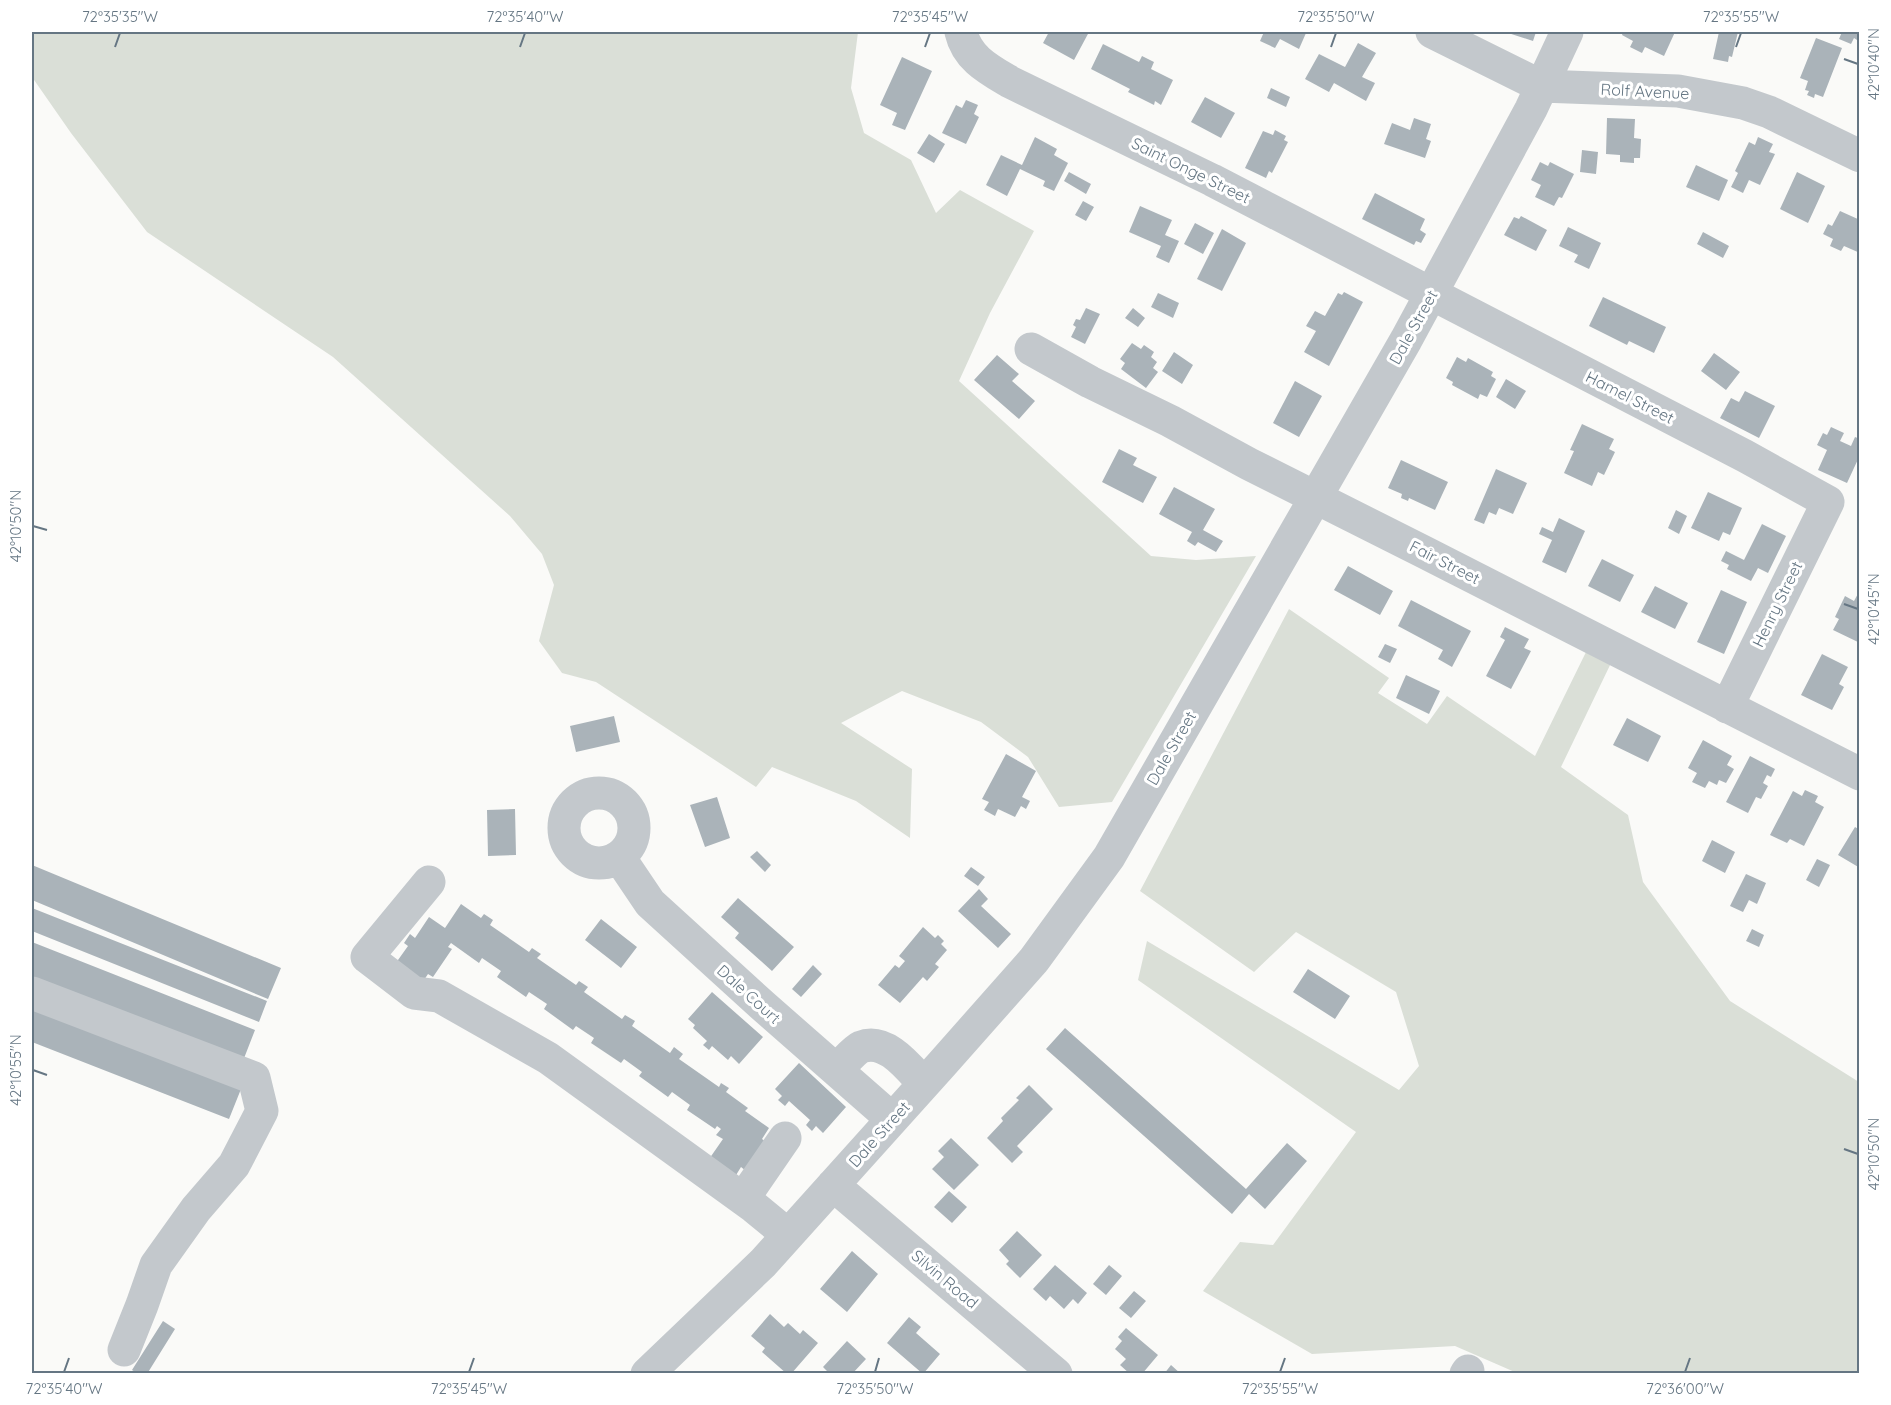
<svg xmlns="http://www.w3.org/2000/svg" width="1891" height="1405" font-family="Quicksand,sans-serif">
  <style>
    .green { fill: #dadfd7 }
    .building { fill: #aab3b9 }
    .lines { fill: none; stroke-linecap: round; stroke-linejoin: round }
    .minor { stroke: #c3c8cc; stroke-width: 33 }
    .ticks { fill: none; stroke: #657683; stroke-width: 2 }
    .labels { text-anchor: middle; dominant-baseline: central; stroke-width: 6; stroke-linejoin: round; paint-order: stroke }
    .street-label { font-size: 16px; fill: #657683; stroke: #fff }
    .neatline { fill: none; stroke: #657683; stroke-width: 2 }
    .ticks-label { font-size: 15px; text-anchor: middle; fill: #657683 }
  </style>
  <rect width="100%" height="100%" fill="#fafaf8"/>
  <path class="green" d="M32 32H858L851 88 864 133 911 160 936 213 960 190 1034 231 990 313 959 381 1151 556 1196 560 1256 556 1112 802 1059 807 1028 757 981 722 902 691 841 723 912 769 910 838 856 801 772 767 756 787 596 682 562 673 539 641 554 585 542 554 510 516 333 357 147 232 71 133 32 77Z
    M1289 609 1389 678 1378 693 1427 724 1447 696 1535 756 1587 650 1612 661 1561 767 1628 815 1643 882 1730 1001 1859 1082V1373H1517L1455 1346 1312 1354 1203 1291 1240 1242 1273 1245 1356 1132 1138 980 1147 941 1399 1090 1419 1066 1396 992 1296 932 1254 972 1140 891Z"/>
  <path class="building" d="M1049 32H1089L1074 60 1043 43Z
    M1264 32H1302L1306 33 1299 49 1280 39 1275 48 1260 41Z
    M1505 32H1536L1533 41Z
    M1623 32H1675L1664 56 1645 47 1642 53 1630 47 1633 41 1622 35Z
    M1719 32H1738L1732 57 1729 56 1728 62 1713 59Z
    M1842 32H1860V34L1857 40 1854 38 1851 44 1839 39Z
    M1816 38 1842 48 1823 97 1815 94 1814 98 1807 95 1809 91 1805 90 1808 81 1800 78Z
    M1358 43 1376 53 1362 77 1375 83 1366 101 1334 83 1329 92 1305 79 1319 54 1345 67Z
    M1103 44 1139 62 1142 56 1154 62 1151 69 1173 80 1161 105 1155 101 1154 105 1128 92 1130 89 1091 69Z
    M902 57 932 71 905 130 892 125 897 113 880 105Z
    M1271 88 1290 97 1286 107 1267 98Z
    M1205 97 1235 113 1221 138 1191 122Z
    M966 100 978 105 974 114 979 117 966 144 942 133 956 105 962 108Z
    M1414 118 1431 124 1426 139 1431 141 1425 158 1384 144 1392 123 1410 130Z
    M1607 118 1635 119 1634 138 1641 139 1640 158H1634V163L1620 162V155L1606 154Z
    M1275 130 1286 136 1284 140 1288 142 1272 173 1269 171 1266 178 1245 168 1263 131 1273 135Z
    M929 134 945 144 934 163 917 153Z
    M1035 137 1057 149 1054 155 1068 163 1054 191 1043 186 1045 181 1020 169 1007 196 986 185 1001 155 1022 165Z
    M1758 137 1773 144 1769 152 1775 154 1760 185 1749 180 1743 193 1731 187 1738 173 1735 171 1749 142 1755 145Z
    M1582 150 1598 152 1596 174 1580 172Z
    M1540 162 1548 166 1550 162 1574 174 1562 198 1559 197 1554 206 1535 197 1541 185 1531 180Z
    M1696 165 1728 180 1719 201 1686 187Z
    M1069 172 1091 184 1086 194 1064 181Z
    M1797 172 1825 186 1808 223 1780 209Z
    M1375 193 1425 219 1420 230 1426 234 1421 243 1416 241 1414 245 1362 219Z
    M1083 201 1094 207 1086 221 1075 215Z
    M1140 206 1172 220 1165 235 1179 241 1169 263 1156 257 1161 246 1129 232Z
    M1840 211 1860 220V253L1844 246 1841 251 1830 246 1833 239 1823 234 1828 224 1832 226Z
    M1521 216 1547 230 1536 251 1504 235 1514 217 1519 219Z
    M1195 223 1214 233 1203 254 1184 244Z
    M1568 227 1601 243 1589 269 1574 262 1578 255 1559 246Z
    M1222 229 1246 243 1222 291 1197 279Z
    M1703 232 1729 246 1723 258 1697 244Z
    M1344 292 1363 302 1329 366 1304 352 1316 331 1306 326 1315 311 1325 316 1338 293 1342 295Z
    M1158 293 1179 303 1173 318 1151 307Z
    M1603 297 1666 327 1654 353 1629 341 1627 345 1589 326Z
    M1086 308 1100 314 1085 344 1071 337 1076 327 1073 325 1076 319 1080 320Z
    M1133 308 1145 318 1138 327 1125 318Z
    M1132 343 1141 349 1144 345 1154 352 1151 357 1157 362 1153 368 1158 372 1146 388 1121 369 1125 363 1120 359Z
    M1174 352 1193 365 1182 384 1162 371Z
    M1714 353 1740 372 1726 390 1701 371Z
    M997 355 1019 374 1012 381 1035 401 1019 419 974 380Z
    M1457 357 1466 362 1468 358 1493 372 1491 376 1496 379 1487 397 1480 394 1478 399 1452 385 1453 382 1446 378Z
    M1506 379 1526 391 1515 409 1496 397Z
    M1295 381 1322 396 1299 437 1273 423Z
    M1745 391 1775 406 1759 438 1720 418 1731 398 1739 402Z
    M1582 424 1614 439 1609 449 1615 452 1604 475 1598 472 1592 486 1564 473 1574 451 1570 450Z
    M1831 427 1844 433 1840 441 1851 446 1855 437 1860 439V455L1847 483 1818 470 1827 450 1817 445 1823 433 1827 435Z
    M1119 449 1137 458 1133 465 1157 477 1143 503 1102 482Z
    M1401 460 1448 482 1435 510 1409 498 1408 501 1401 498 1402 494 1388 488Z
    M1496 469 1527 483 1513 514 1499 508 1496 515 1489 512 1484 524 1474 520Z
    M1174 487 1215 509 1203 530 1223 541 1216 552 1198 542 1195 546 1187 541 1192 532 1159 514Z
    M1708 492 1742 508 1730 535 1723 532 1719 541 1691 528Z
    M1676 510 1687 516 1679 534 1668 528Z
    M1559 518 1585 531 1566 573 1542 562 1552 540 1539 534 1542 527 1553 532Z
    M1762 524 1786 536 1768 573 1758 568 1751 581 1727 569 1729 565 1721 561 1726 551 1744 560Z
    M1602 559 1634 575 1620 602 1588 586Z
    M1348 566 1393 591 1380 615 1334 590Z
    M1655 586 1688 603 1675 629 1641 612Z
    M1721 590 1747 602 1724 654 1697 642Z
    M1860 590V643L1833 630 1839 619 1835 617 1845 596 1854 601Z
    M1411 600 1471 631 1452 667 1438 659 1443 650 1398 626Z
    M1505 627 1529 639 1524 648 1531 651 1511 689 1486 676 1505 640 1500 637Z
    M1385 644 1397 649 1390 663 1378 657Z
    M1822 654 1848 667 1839 684 1844 687 1832 710 1801 695Z
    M1406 675 1440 691 1429 714 1396 698Z
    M614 716 620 742 576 752 570 726Z
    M1627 718 1661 736 1648 762 1613 745Z
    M1703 740 1732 756 1727 765 1734 769 1726 783 1719 780 1717 785 1709 781 1705 788 1692 782 1697 773 1688 768Z
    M1006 754 1036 771 1022 797 1030 801 1026 809 1021 806 1015 817 998 809 995 816 984 810 989 802 982 799Z
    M1750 756 1775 769 1771 777 1767 775 1763 783 1768 786 1761 799 1756 797 1748 813 1726 802Z
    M1805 790 1818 796 1815 802 1824 807 1804 846 1790 839 1787 843 1770 835 1793 791 1802 796Z
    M717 797 730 838 705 847 690 805Z
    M515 809 516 855 488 856 487 810Z
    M1855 827 1860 830V868L1838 855Z
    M1712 840 1735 852 1725 873 1702 861Z
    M757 851 771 865 765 872 750 857Z
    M1817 859 1830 865 1819 887 1806 880Z
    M32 865 281 968 268 999 32 900Z
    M971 867 985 877 978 886 964 876Z
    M1746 874 1766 883 1757 904 1749 900 1743 912 1730 906Z
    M979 889 988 899 981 906 1011 934 998 948 958 911Z
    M738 898 794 947 772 971 735 938 739 933 721 917Z
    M461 904 481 918 484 914 493 920 490 925 529 952 532 948 541 954 537 958 576 985 579 981 588 987 584 992 622 1019 625 1015 635 1021 632 1026 670 1053 674 1047 683 1054 679 1059 719 1087 721 1083 729 1088 726 1092 748 1108 745 1111 769 1128 762 1139 766 1142 746 1171 741 1167 733 1180 707 1162 723 1139 716 1135 721 1129 717 1126 715 1129 687 1110 690 1105 672 1092 668 1097 639 1076 642 1072 624 1059 621 1063 591 1043 594 1038 576 1026 573 1030 544 1009 547 1004 529 992 526 997 497 977 501 971 482 958 479 963 451 943 448 947 452 949 433 977 428 974 420 986 393 967 408 946 404 943 410 934 415 938 429 917 445 928Z
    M32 908 267 1001 259 1022 32 931Z
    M601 919 637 947 621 968 585 940Z
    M923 927 935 938 938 935 944 941 941 944 947 950 935 964 939 967 927 981 923 977 900 1003 878 985 895 965 899 968 905 961 899 956Z
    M1752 929 1764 935 1759 947 1746 941Z
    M32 942 255 1030 241 1066 32 983Z
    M813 965 822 974 801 997 792 989Z
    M1308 969 1350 996 1335 1019 1293 992Z
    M712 992 763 1037 739 1064 731 1056 728 1060 712 1046 709 1050 703 1045 707 1041 693 1028 695 1025 688 1019Z
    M32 1008 241 1089 229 1119 32 1042Z
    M1065 1028 1246 1189 1287 1143 1307 1161 1265 1209 1249 1194 1232 1214 1046 1049Z
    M799 1063 846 1107 823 1133 816 1126 812 1131 806 1125 810 1120 789 1101 785 1106 778 1100 782 1096 775 1089Z
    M1029 1085 1053 1109 1017 1146 1023 1152 1012 1163 987 1138 1003 1121 1001 1118 1019 1100 1016 1098Z
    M951 1138 979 1165 954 1190 932 1169 944 1157 938 1151Z
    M949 1191 967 1207 952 1223 934 1207Z
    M1017 1231 1042 1255 1020 1278 1006 1264 1009 1261 999 1250Z
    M852 1251 878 1274 847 1312 820 1289Z
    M1055 1265 1087 1293 1078 1304 1073 1299 1064 1309 1050 1296 1046 1301 1033 1289Z
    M1109 1265 1122 1276 1106 1295 1093 1284Z
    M1134 1291 1146 1301 1131 1318 1119 1308Z
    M770 1314 784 1327 788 1323 800 1334 803 1330 818 1343 791 1374H787L762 1352 765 1348 751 1336Z
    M909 1317 921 1327 916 1333 940 1354 923 1374 887 1343Z
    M163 1321 175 1329 147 1374H138L132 1370Z
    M1126 1328 1158 1355 1142 1374H1130L1120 1365 1126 1359 1115 1349 1122 1341 1118 1337Z
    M847 1341 866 1359 852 1374H830L823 1367Z
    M1171 1365 1181 1374H1164Z"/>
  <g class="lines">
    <path class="minor" d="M961 32C967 58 988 69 1010 82L1212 180 1745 456 1828 502 1727 707
      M1432 32 1541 86 1678 91 1743 103 1769 112 1860 156
      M1031 349 1090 382 1170 421 1249 464 1424 552 1860 774
      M564 828a35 35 0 1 1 70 0a35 35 0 1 1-70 0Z
      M619 857 650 903 762 1005 892 1119
      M429 882 367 957 414 993 439 996 548 1058 754 1207 788 1235
      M32 993 254 1078 262 1111 234 1165 196 1209 156 1265 142 1305 124 1350
      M836 1070C842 1065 854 1050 861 1047 886 1037 909 1068 924 1084
      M833 1185 1056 1374
      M743 1199 785 1138
      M647 1374 763 1263 942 1064 1034 960 1109 857 1406 340 1531 109 1567 32
      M1466 1374 1468 1371"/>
  </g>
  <path class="ticks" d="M115 47 120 33M520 47 525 33M925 47 930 33M1331 47 1336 33M1736 47 1741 33M1844 59 1858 64M33 526 47 530M1844 604 1858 609M33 1070 47 1075M1844 1149 1858 1154M64 1372 69 1358M469 1372 474 1358M875 1372 879 1358M1280 1372 1285 1358M1685 1372 1690 1358"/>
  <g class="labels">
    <g class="street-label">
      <text transform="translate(1645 91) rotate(3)">Rolf Avenue</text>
      <text transform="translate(1191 170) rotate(26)">Saint Onge Street</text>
      <text transform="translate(1413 327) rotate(-61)">Dale Street</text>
      <text transform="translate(1630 397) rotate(27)">Hamel Street</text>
      <text transform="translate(1445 562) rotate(27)">Fair Street</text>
      <text transform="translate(1777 604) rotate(-64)">Henry Street</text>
      <text transform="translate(1171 748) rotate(-60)">Dale Street</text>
      <text transform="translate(749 994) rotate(42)">Dale Court</text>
      <text transform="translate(879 1134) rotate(-48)">Dale Street</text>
      <text transform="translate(945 1279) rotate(40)">Silvin Road</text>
    </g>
  </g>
  <rect width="1891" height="1405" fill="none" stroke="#ffffff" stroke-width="66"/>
  <rect x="33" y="33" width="1825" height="1339" class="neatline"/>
  <g class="ticks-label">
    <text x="120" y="22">72°35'35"W</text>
    <text x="525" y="22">72°35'40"W</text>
    <text x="930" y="22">72°35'45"W</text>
    <text x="1336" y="22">72°35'50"W</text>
    <text x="1741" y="22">72°35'55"W</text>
    <text transform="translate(1874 64) rotate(-90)" y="5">42°10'40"N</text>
    <text transform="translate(16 526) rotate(-90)" y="5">42°10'50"N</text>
    <text transform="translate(1874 609) rotate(-90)" y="5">42°10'45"N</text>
    <text transform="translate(16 1070) rotate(-90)" y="5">42°10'55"N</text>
    <text transform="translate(1874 1154) rotate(-90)" y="5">42°10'50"N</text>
    <text x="64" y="1394">72°35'40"W</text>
    <text x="469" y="1394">72°35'45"W</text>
    <text x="875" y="1394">72°35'50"W</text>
    <text x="1280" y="1394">72°35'55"W</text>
    <text x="1685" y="1394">72°36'00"W</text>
  </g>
</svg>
